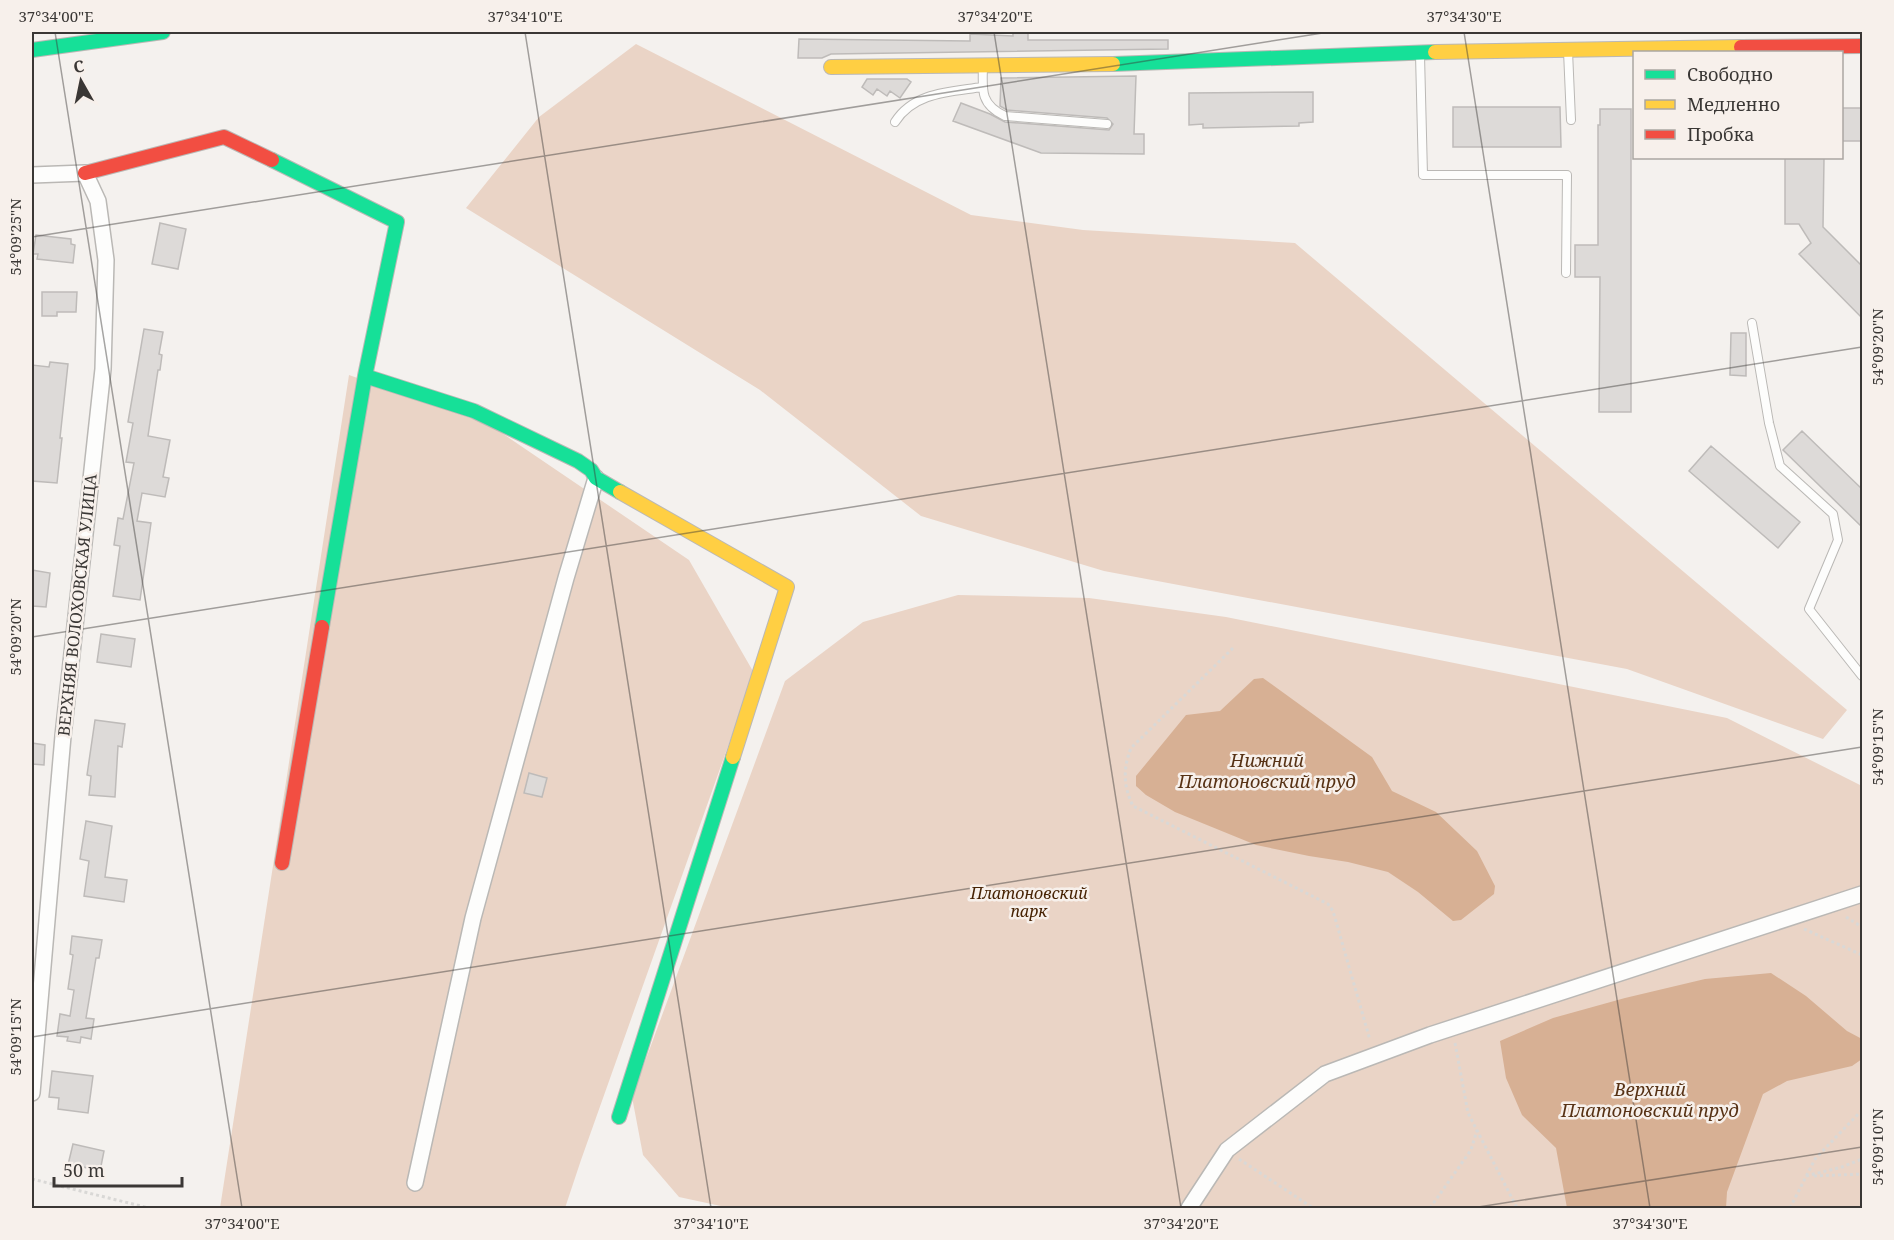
<svg xmlns="http://www.w3.org/2000/svg" width="1894" height="1240" font-family="'Noto Serif',serif">
  <style>
    .green { fill: #ead4c6 }
    .water { fill: #d7b094 }
    .building { fill: #dddad8; stroke: #bebbb9; stroke-width: 1.5 }
    .lines { fill: none; stroke-linecap: round; stroke-linejoin: round }
    .lane-casing { stroke: #bab8b5; stroke-width: 10 }
    .street-casing { stroke: #bab8b5; stroke-width: 18 }
    .fast-casing { stroke: #bab8b5; stroke-width: 16 }
    .slow-casing { stroke: #bab8b5; stroke-width: 16 }
    .jam-casing { stroke: #bab8b5; stroke-width: 16 }
    .path { stroke: #d9d8d6; stroke-width: 3; stroke-dasharray: 3 3; stroke-linecap: butt }
    .lane { stroke: #fdfdfc; stroke-width: 8 }
    .street { stroke: #fdfdfc; stroke-width: 15 }
    .fast { stroke: #16e098; stroke-width: 14 }
    .slow { stroke: #ffcf43; stroke-width: 14 }
    .jam { stroke: #f24e42; stroke-width: 14 }
    .ticks { fill: none; stroke: #3a3735; stroke-width: 1.5; stroke-opacity: 0.45 }
    .labels { text-anchor: middle; dominant-baseline: central; stroke-width: 5; stroke-linejoin: round; paint-order: stroke }
    .street-label { font-size: 16px; fill: #3a3735; stroke: #f7f0eb }
    .park-label { font-size: 16px; font-style: italic; fill: #472304; stroke: #f7f0eb }
    .water-label { font-size: 18px; font-style: italic; fill: #573215; stroke: #f7f0eb }
    .neatline { fill: none; stroke: #3a3735; stroke-width: 2 }
    .ticks-label { font-size: 15px; text-anchor: middle; fill: #3a3735 }
  </style>
  <rect width="100%" height="100%" fill="#f4f1ee"/>
  <path class="green" d="M636 44 971 215 1083 230 1295 243 1847 710 1823 739 1627 669 1104 571 921 516 760 390 466 208 539 117Z
    M349 375 490 425 689 560 754 673 581 1160 565 1208H220Z
    M958 595 1089 598 1226 617 1727 718 1862 786V1208H730L679 1197 643 1155 632 1097 785 681 863 622Z"/>
  <path class="water" d="M1263 678 1372 757 1392 791 1436 812 1477 851 1495 886 1494 894 1461 920 1453 921 1418 892 1388 872 1348 862 1309 856 1256 845 1175 812 1146 795 1136 786V776L1186 715 1220 711 1254 679Z
    M1771 973 1806 996 1847 1031 1862 1039V1059L1852 1066 1787 1081 1763 1094 1727 1192 1726 1208H1567L1556 1148 1522 1115 1506 1078 1500 1041 1553 1018 1625 998 1705 979Z"/>
  <path class="building" d="M1013 32H1028V40H1168V49L831 54 822 58H798L799 39 970 41V34L1013 36Z
    M1136 76 1134 134H1144V154L1041 153 953 121 961 103 990 114 1005 122 1109 130 1113 124 1107 118 1007 110 1000 106 1001 78Z
    M867 79H907L911 82 900 98 890 91 887 96 877 89 873 95 862 87Z
    M1313 92V122L1299 123V126L1203 128V124L1189 125V93Z
    M1453 107H1560L1561 147H1453Z
    M1842 108H1863V141H1842Z
    M1600 109H1631V412H1599L1600 277H1575V245H1598V125H1600Z
    M1785 158H1824L1823 227 1863 267V319L1799 254 1811 243 1799 224H1785Z
    M160 223 186 229 178 269 152 264Z
    M36 235 71 239V244L75 245 73 263 37 259 38 254H33Z
    M42 292H77L76 312H57V316H42Z
    M144 329 163 332 159 354 162 355 160 370H158L148 436 170 440 163 477 169 478 165 497 142 493 137 521 151 523 140 600 113 596 120 546 114 545 118 518 123 519 134 463 126 462 133 423 128 422Z
    M1731 333H1746V376L1730 375Z
    M50 362 68 364 60 438H62L57 483 32 481V365L49 367Z
    M1802 431 1863 490V528L1783 450Z
    M1711 446 1800 522 1778 548 1689 471Z
    M32 570 50 573 46 607 32 606Z
    M101 634 135 639 131 667 97 662Z
    M95 720 125 724 122 747 118 746 115 797 89 795 91 776 87 775Z
    M32 743 45 745 44 765 32 764Z
    M529 773 547 778 542 797 524 793Z
    M86 821 112 826 105 877 127 880 124 902 84 896 89 861 80 859Z
    M72 936 102 940 99 958H96L86 1018 94 1019 91 1039 81 1037 80 1043 67 1041 68 1037 57 1036 60 1014 70 1016 74 990 68 989 73 955 70 954Z
    M52 1071 93 1076 88 1113 58 1109 59 1098 49 1097Z
    M73 1144 104 1151 100 1171 83 1167 82 1172 67 1169Z"/>
  <g class="lines">
    <g class="lane-casing">
      <path id="lane" d="M1568 51 1571 120
        M1420 55 1423 175H1567L1566 273
        M983 68C982 91 981 105 1005 116L1107 124
        M895 122C914 92 950 92 982 87
        M1752 323 1769 423 1780 466 1833 514 1838 540 1809 609 1862 676"/>
    </g>
    <g class="street-casing">
      <path id="street" d="M32 175 85 173 98 201 106 260 103 369 63 736 32 1093
        M415 1183 473 918 566 578 596 478
        M1189 1208 1227 1150 1325 1074 1430 1035 1862 894"/>
    </g>
    <g class="fast-casing">
      <path id="fast" d="M32 50 163 32
        M1113 64 1435 52
        M272 160 397 222 365 376 322 627
        M365 376 474 411 578 461 591 470 596 478 620 492
        M619 1117 733 757"/>
    </g>
    <g class="slow-casing">
      <path id="slow" d="M1435 52 1741 47
        M831 67 1113 64
        M620 492 787 587 733 757"/>
    </g>
    <g class="jam-casing">
      <path id="jam" d="M1741 47 1862 46
        M85 173 224 137 272 160
        M282 863 322 627"/>
    </g>
    <path class="path" d="M1233 648 1131 748C1123 768 1123 786 1133 806L1328 904 1333 911 1370 1040
      M1846 917 1862 927
      M1804 929 1862 955
      M1455 1043 1468 1113 1517 1208
      M1239 1159 1313 1208
      M1806 1176 1842 1167 1862 1159
      M1814 1176 1862 1174
      M32 1179 149 1208
      M1430 1208 1471 1150 1477 1130
      M1790 1208 1815 1159 1862 1110"/>
    <use href="#lane" class="lane"/>
    <use href="#street" class="street"/>
    <use href="#fast" class="fast"/>
    <use href="#slow" class="slow"/>
    <use href="#jam" class="jam"/>
  </g>
  <path class="ticks" d="M55 32 242 1208M525 32 711 1208M994 32 1181 1208M1464 32 1650 1208M32 237 1329 32M32 637 1862 347M32 1037 1862 747M1472 1208 1862 1147"/>
  <g class="labels">
    <g class="street-label">
      <text transform="translate(77 605) rotate(-84)">ВЕРХНЯЯ ВОЛОХОВСКАЯ УЛИЦА</text>
    </g>
    <g class="park-label">
      <text x="1029" y="893">Платоновский<tspan x="1029" dy="18">парк</tspan></text>
    </g>
    <g class="water-label">
      <text x="1267" y="760">Нижний<tspan x="1267" dy="21">Платоновский пруд</tspan></text>
      <text x="1650" y="1089">Верхний<tspan x="1650" dy="21">Платоновский пруд</tspan></text>
    </g>
  </g>
  <rect width="1894" height="1240" fill="none" stroke="#f7f0eb" stroke-width="66"/>
  <rect x="1633" y="51" width="210" height="108" fill="#f7f0eb" stroke="#aba6a2" stroke-width="1.5"/>
  <rect x="1645" y="70" width="30" height="9" fill="#16e098" stroke="#aba6a2" stroke-width="1.5"/>
  <text x="1687" y="81" font-size="18" fill="#3a3735">Свободно</text>
  <rect x="1645" y="100" width="30" height="9" fill="#ffcf43" stroke="#aba6a2" stroke-width="1.5"/>
  <text x="1687" y="111" font-size="18" fill="#3a3735">Медленно</text>
  <rect x="1645" y="130" width="30" height="9" fill="#f24e42" stroke="#aba6a2" stroke-width="1.5"/>
  <text x="1687" y="141" font-size="18" fill="#3a3735">Пробка</text>
  <g transform="translate(81 81) rotate(351)" stroke="#f7f0eb" stroke-width="4.5" paint-order="stroke">
  <path d="M0-4.5L10 22L0 15L-10 22Z" fill="#3a3735"/>
  <text y="-9" font-size="16" font-weight="bold" text-anchor="middle" fill="#3a3735">С</text>
  </g>
  <path d="M54 1177v9h128v-9" fill="none" stroke="#3a3735" stroke-width="3"/>
  <text x="63" y="1177" font-size="18" fill="#3a3735" stroke="#f7f0eb" stroke-width="4.5" paint-order="stroke">50 m</text>
  <rect x="33" y="33" width="1828" height="1174" class="neatline"/>
  <g class="ticks-label">
    <text x="56" y="22">37°34'00"E</text>
    <text x="525" y="22">37°34'10"E</text>
    <text x="995" y="22">37°34'20"E</text>
    <text x="1464" y="22">37°34'30"E</text>
    <text transform="translate(16 237) rotate(-90)" y="5">54°09'25"N</text>
    <text transform="translate(1878 347) rotate(-90)" y="5">54°09'20"N</text>
    <text transform="translate(16 637) rotate(-90)" y="5">54°09'20"N</text>
    <text transform="translate(1878 747) rotate(-90)" y="5">54°09'15"N</text>
    <text transform="translate(16 1037) rotate(-90)" y="5">54°09'15"N</text>
    <text transform="translate(1878 1147) rotate(-90)" y="5">54°09'10"N</text>
    <text x="242" y="1229">37°34'00"E</text>
    <text x="711" y="1229">37°34'10"E</text>
    <text x="1181" y="1229">37°34'20"E</text>
    <text x="1650" y="1229">37°34'30"E</text>
  </g>
</svg>
